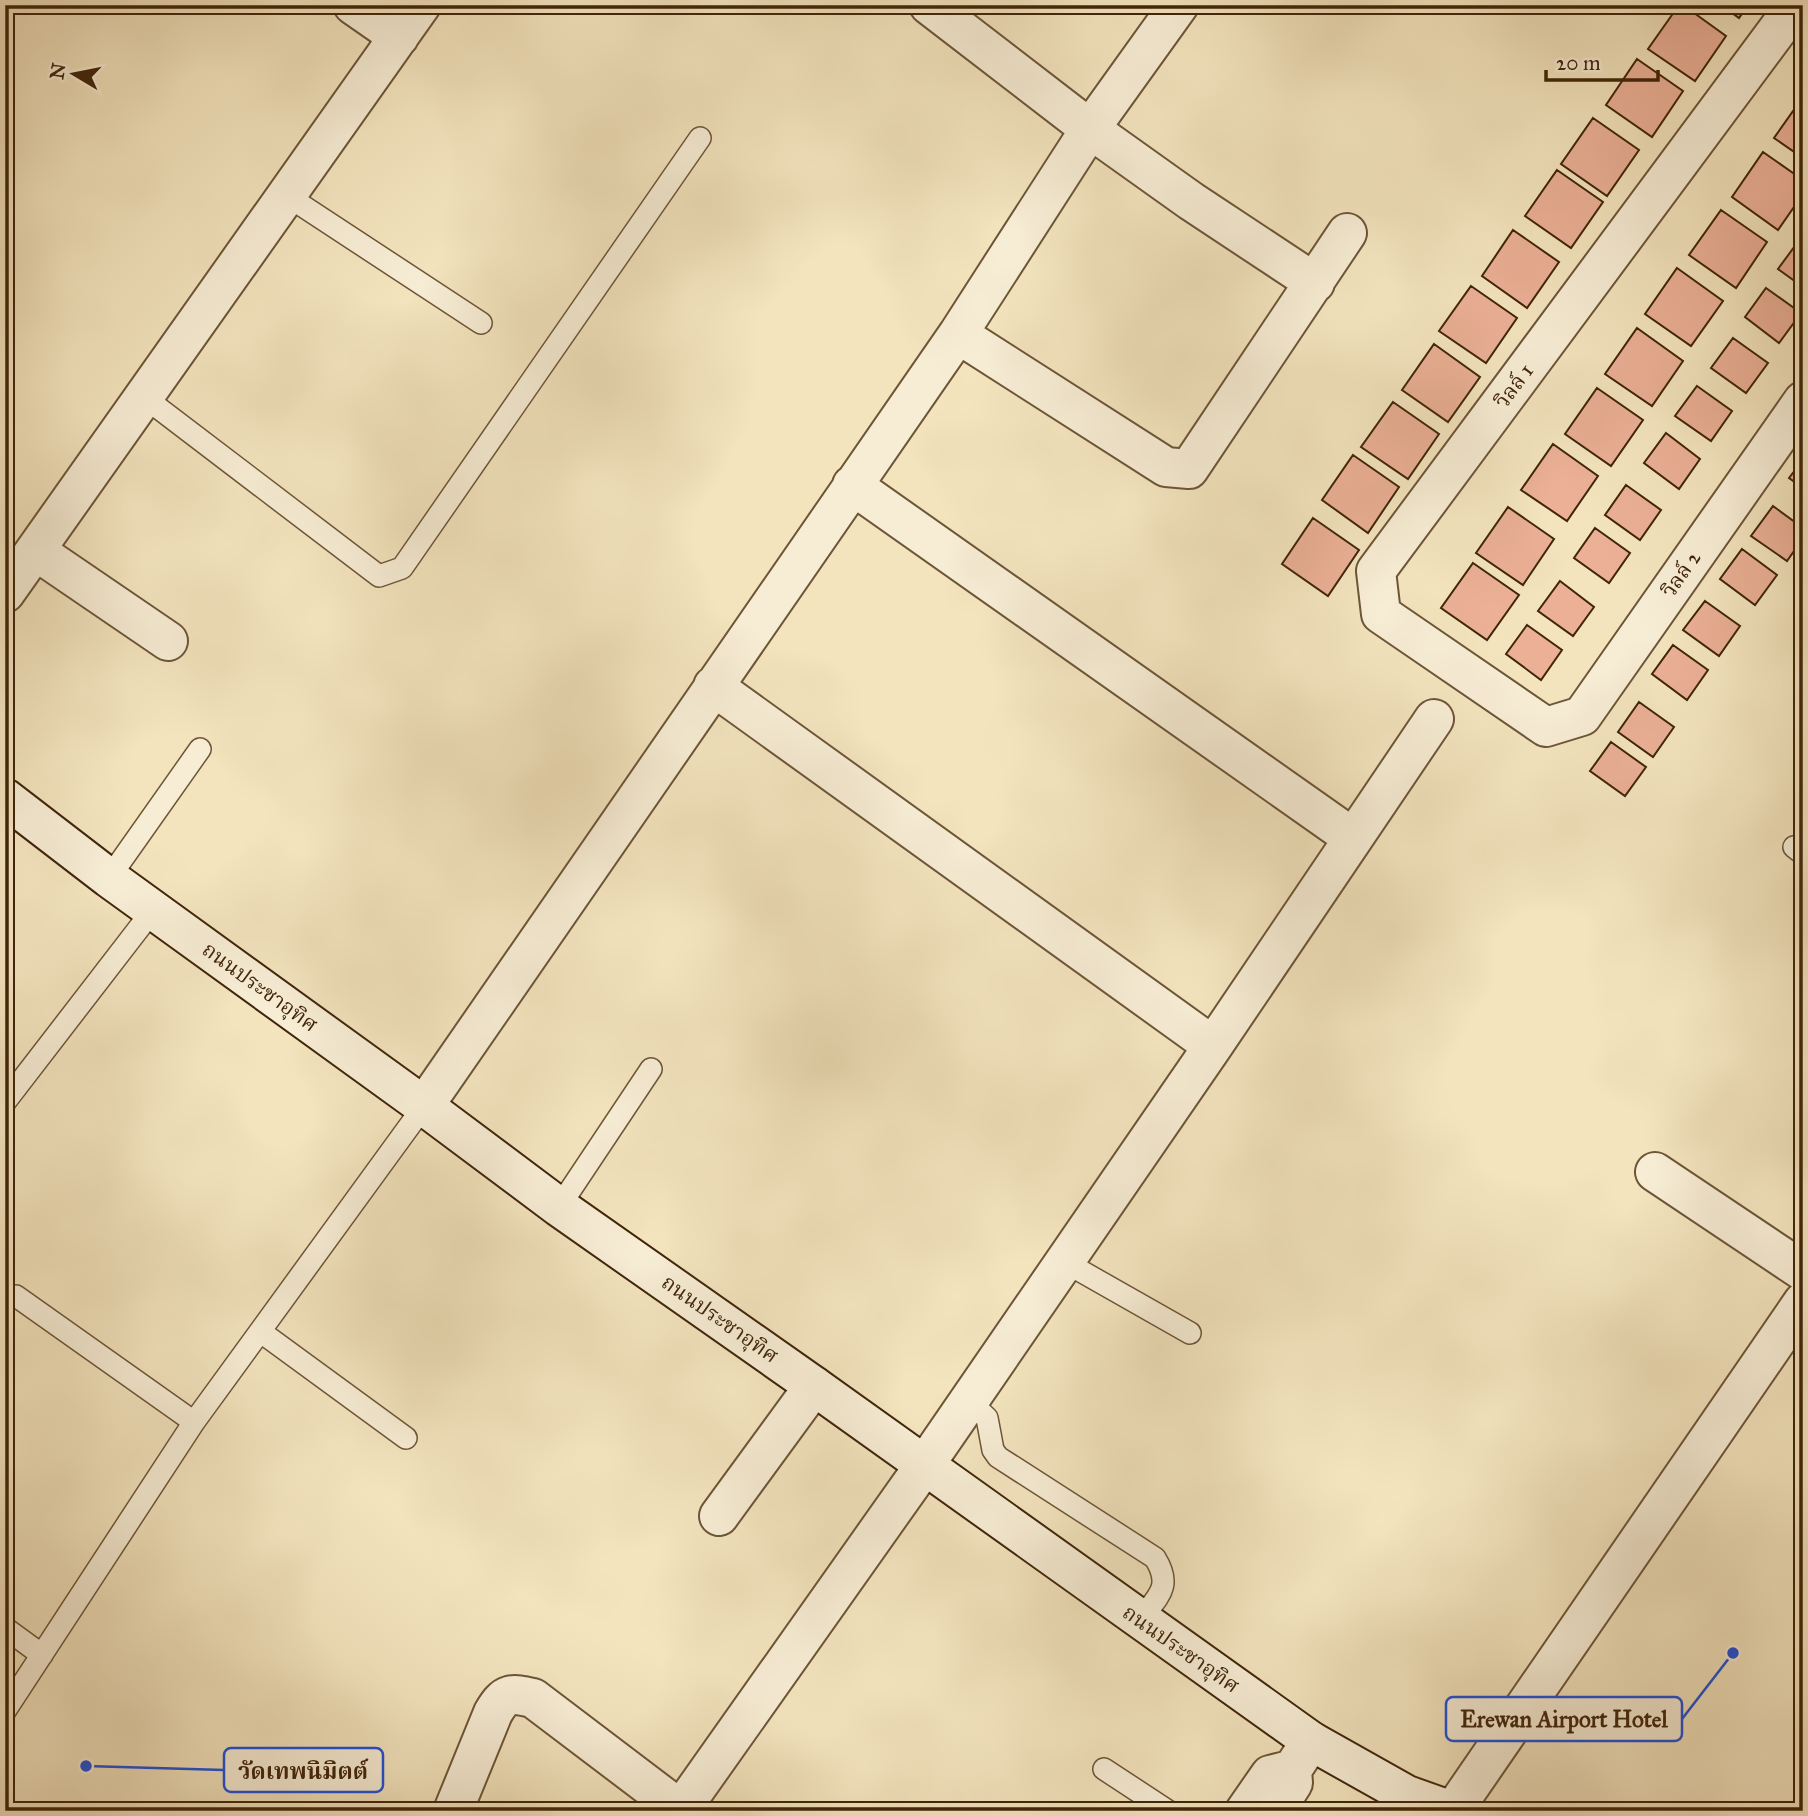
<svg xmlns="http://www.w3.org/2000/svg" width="1808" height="1816" font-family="'IM FELL Great Primer','Noto Serif Thai',serif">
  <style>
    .building { fill: #ebb096; stroke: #40250a; stroke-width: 2 }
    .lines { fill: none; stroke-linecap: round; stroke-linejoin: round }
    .lane-casing { stroke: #6d5537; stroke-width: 24 }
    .street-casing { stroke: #6d5537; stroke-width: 42 }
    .secondary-casing { stroke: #40250a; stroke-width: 42 }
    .lane { stroke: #f7edd5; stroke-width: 21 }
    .street { stroke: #f7edd5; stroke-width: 38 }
    .secondary { stroke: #f7edd5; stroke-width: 38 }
    .labels { text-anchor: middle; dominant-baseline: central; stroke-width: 5; stroke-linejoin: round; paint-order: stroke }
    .street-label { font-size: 21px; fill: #40250a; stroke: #f7edd5 }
    .leader { fill: none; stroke: #1d4ed8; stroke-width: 2.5 }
    .callout-dot { fill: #1d4ed8; stroke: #f7edd5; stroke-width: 2.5 }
    .callout { fill: #f7edd5; stroke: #1d4ed8; stroke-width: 2.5 }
    .callout-label { font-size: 23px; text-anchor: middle; font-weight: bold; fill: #40250a }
  </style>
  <rect width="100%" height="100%" fill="#f3e4be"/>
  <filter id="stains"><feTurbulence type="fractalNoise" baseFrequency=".00286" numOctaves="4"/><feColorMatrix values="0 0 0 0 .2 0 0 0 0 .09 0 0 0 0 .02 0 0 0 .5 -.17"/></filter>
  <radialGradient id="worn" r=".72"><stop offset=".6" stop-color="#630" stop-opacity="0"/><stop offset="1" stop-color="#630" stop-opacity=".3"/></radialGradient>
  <path class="building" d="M1679 5H1683L1726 36 1695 81 1648 49Z
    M1721 5H1748L1739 18Z
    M1637 59 1683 91 1652 137 1606 105Z
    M1803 97V158L1774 138Z
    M1593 118 1639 150 1607 196 1561 164Z
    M1763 152 1803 180V194L1778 230 1732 197Z
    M1557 170 1603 202 1571 248 1525 216Z
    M1721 210 1767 242 1736 288 1689 255Z
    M1513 230 1559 262 1527 308 1482 276Z
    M1800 239 1803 242V287L1778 269Z
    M1677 268 1723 301 1691 346 1645 314Z
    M1471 286 1517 318 1486 363 1439 331Z
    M1766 288 1801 313 1779 343 1745 317Z
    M1637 328 1683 361 1652 406 1605 374Z
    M1733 338 1768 363 1746 393 1711 368Z
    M1434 344 1480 377 1448 422 1402 390Z
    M1697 386 1732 411 1711 441 1675 416Z
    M1597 388 1643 420 1611 466 1565 434Z
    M1393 402 1439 434 1408 479 1361 447Z
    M1666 433 1700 459 1679 489 1644 463Z
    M1553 444 1598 476 1567 521 1521 490Z
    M1353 455 1399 487 1368 533 1322 500Z
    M1803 460V488L1789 478Z
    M1626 485 1661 510 1640 540 1605 515Z
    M1773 506 1803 528V538L1787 561 1751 536Z
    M1508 507 1554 539 1523 585 1476 553Z
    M1313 518 1359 550 1328 596 1282 564Z
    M1595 528 1630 553 1609 583 1574 558Z
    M1742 549 1777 575 1755 605 1720 579Z
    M1473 563 1519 595 1487 640 1441 608Z
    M1560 581 1594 607 1573 636 1538 611Z
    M1705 601 1740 626 1719 656 1683 630Z
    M1527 625 1562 650 1541 680 1506 654Z
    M1673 645 1708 670 1687 700 1652 674Z
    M1639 702 1674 727 1653 757 1618 732Z
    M1611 742 1646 767 1625 796 1590 771Z"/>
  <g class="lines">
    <g class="lane-casing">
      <path id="lane" d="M286 195 481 323
        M144 397 379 576 402 568 700 138
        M1794 847 1803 854
        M109 878 200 749
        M5 1102 153 910
        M559 1207 651 1069
        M1065 1262 1190 1333
        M16 1296 194 1422
        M261 1332 406 1438
        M969 1401 987 1418 993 1450 998 1457 1155 1558C1173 1587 1158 1596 1140 1620
        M5 1628 42 1655
        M5 1711 194 1422 424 1106
        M1104 1769 1168 1811"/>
    </g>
    <g class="street-casing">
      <path id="street" d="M353 5 399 37
        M929 5 1090 129 1191 201 1315 283
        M1796 5 1376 571 1381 614 1546 727 1582 716 1803 401
        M958 334 1166 467 1189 469 1347 233
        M852 485 1353 838
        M36 551 168 641
        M5 593 421 5
        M713 686 1213 1046
        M424 1106 958 334 1090 129 1179 5
        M1655 1172 1803 1271
        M719 1516 814 1386
        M453 1811 493 1713C505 1692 511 1693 533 1698L682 1811
        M680 1811 924 1466 1213 1046 1434 719
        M1245 1811 1270 1775 1286 1771
        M1275 1811 1293 1783 1292 1770 1311 1741
        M1453 1811 1803 1302"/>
    </g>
    <g class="secondary-casing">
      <path id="secondary" d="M5 798 109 878 424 1106 559 1207 814 1386 1311 1741 1407 1795 1452 1811"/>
    </g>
    <use href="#lane" class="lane"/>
    <use href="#street" class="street"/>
    <use href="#secondary" class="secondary"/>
  </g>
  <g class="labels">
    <g class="street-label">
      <text transform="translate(1514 386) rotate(-53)">วิลล์ 1</text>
      <text transform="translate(1681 574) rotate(-55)">วิลล์ 2</text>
      <text transform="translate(260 987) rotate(36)">ถนนประชาอุทิศ</text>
      <text transform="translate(720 1319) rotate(35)">ถนนประชาอุทิศ</text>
      <text transform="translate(1181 1649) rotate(35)">ถนนประชาอุทิศ</text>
    </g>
  </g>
  <path class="leader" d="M1733 1653L1682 1719M86 1766L224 1770"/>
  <g class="callout-dot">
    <circle cx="1733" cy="1653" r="7"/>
    <circle cx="86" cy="1766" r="7"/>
  </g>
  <g class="callout">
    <rect x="1446" y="1697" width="236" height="44" rx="7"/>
    <rect x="224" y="1748" width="159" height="44" rx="7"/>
  </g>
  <g class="callout-label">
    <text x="1564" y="1727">Erewan Airport Hotel</text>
    <text x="303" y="1779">วัดเทพนิมิตต์</text>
  </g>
  <rect width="1808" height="1816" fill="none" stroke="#f3e4be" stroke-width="28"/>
  <rect x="7" y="7" width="1794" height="1802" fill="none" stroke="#40250a" stroke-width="3.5"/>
  <rect x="14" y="14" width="1780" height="1788" fill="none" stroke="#40250a" stroke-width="2"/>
  <g transform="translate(74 74) rotate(280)" stroke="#f7edd5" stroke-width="5" paint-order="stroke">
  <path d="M0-5L12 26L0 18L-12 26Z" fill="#40250a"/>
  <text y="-10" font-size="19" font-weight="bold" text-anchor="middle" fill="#40250a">N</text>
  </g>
  <path d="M1546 70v10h112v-10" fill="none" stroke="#40250a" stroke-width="3.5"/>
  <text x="1556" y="70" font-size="21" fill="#40250a" stroke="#f7edd5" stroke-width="5" paint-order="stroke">20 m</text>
  <rect width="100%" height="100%" filter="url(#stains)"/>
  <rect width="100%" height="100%" fill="url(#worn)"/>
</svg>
